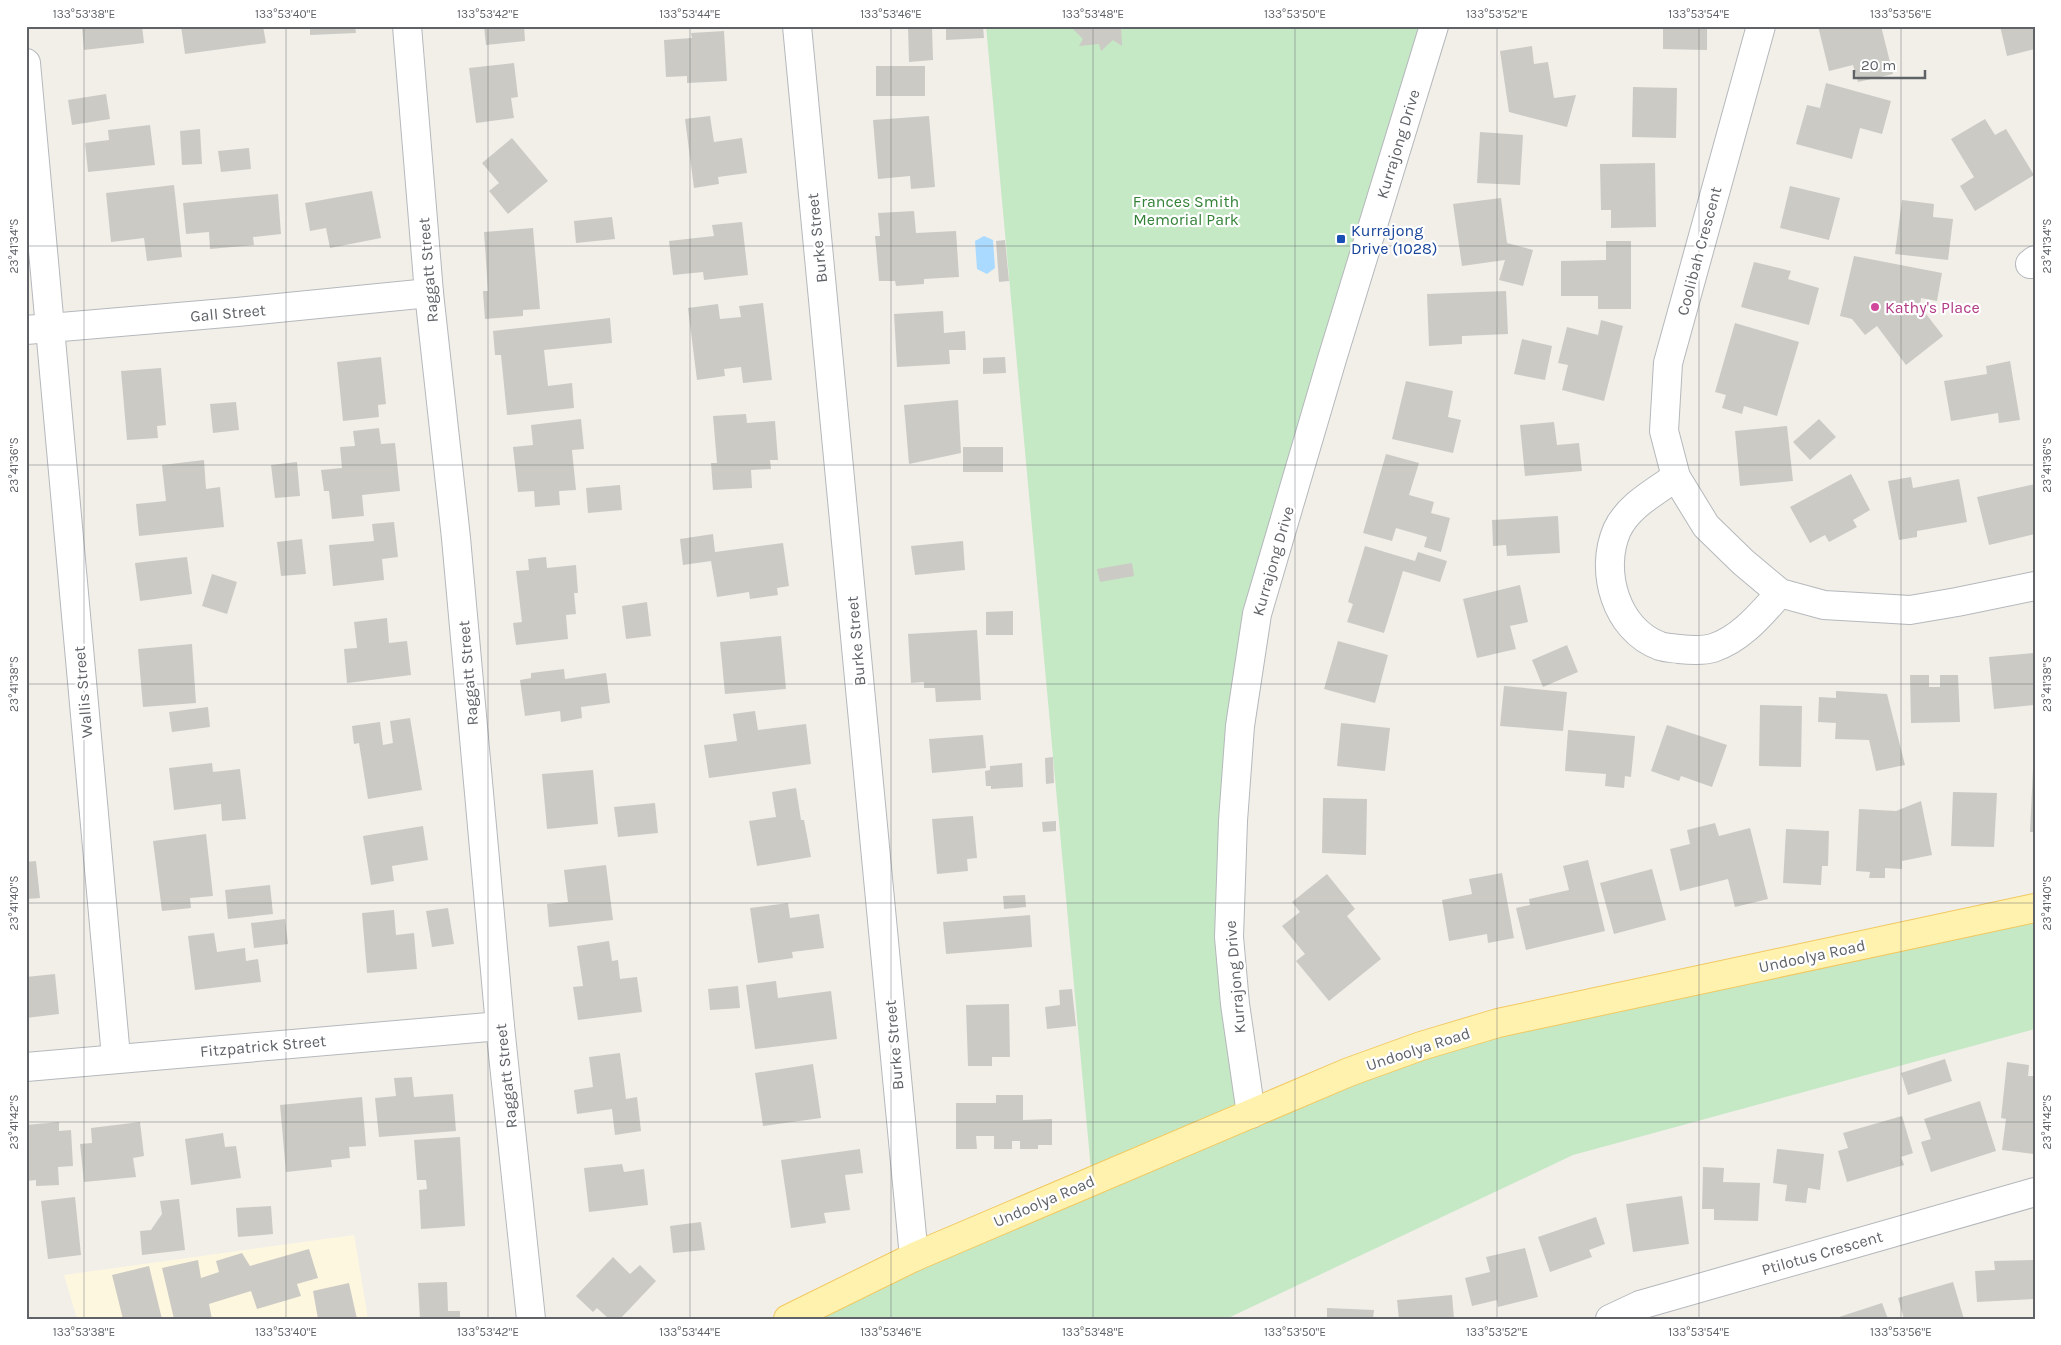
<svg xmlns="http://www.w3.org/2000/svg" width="2061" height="1345" font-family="Karla,sans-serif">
<rect width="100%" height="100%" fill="#f1efe8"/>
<path fill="#fef7e0" d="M354,1235l14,84h-291l-13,-44z"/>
<path fill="#c5e8c5" d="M986,26h448l-177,588 -24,207 18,293 98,-42 686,-164v121l-462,126 -347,164h-422l288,-138z"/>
<path fill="#aadaff" d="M984,236l9,4 2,28 -8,6 -10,-5 -2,-28z"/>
<g fill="#cccac5">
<path d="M82,26h60l2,17 -60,7z"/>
<path d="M181,26h82l3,17 -81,11z"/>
<path d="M310,26h45l1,7 -46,2z"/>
<path d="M484,26h40l1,15 -39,4z"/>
<path d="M908,26h24l1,34 -24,2z"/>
<path d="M946,26h37l1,12 -38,2z"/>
<path d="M1070,26h51l1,20 -9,-6 -12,11 -2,-7 -20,2 4,-7z"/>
<path d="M1663,26h44v24l-44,-1z"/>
<path d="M1818,26h63l12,48 -35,8 -5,-17 -24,6z"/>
<path d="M2000,26h35v23l-28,7z"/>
<path d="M724,31l3,50 -40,2v-7l-21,1 -2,-37 28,-2 -1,-5z"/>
<path d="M1532,46l2,18 14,-2 6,36 22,-3 -9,32 -58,-15 -9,-61z"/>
<path d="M514,63l4,34 -7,1 3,20 -38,5 -7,-55z"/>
<rect x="876" y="66" width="49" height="30"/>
<path d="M1826,83l65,18 -9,33 -22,-6 -8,31 -56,-15 11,-39 13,3z"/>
<path d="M1633,87l44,1 -1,50 -44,-1z"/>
<path d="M106,94l4,25 -38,6 -4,-25z"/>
<path d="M710,116l4,26 28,-4 5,35 -29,4 1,7 -25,4 -9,-69z"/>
<path d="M929,116l6,71 -24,2 -1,-13 -32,3 -5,-59z"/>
<path d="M1985,119l10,16 11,-6 28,46 -59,36 -15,-25 14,-9 -23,-38z"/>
<path d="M150,125l5,40 -67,7 -3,-29 24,-3 -1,-10z"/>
<path d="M200,129l2,35 -20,1 -2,-34z"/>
<path d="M1480,132l43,3 -3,50 -43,-2z"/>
<path d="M512,138l36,43 -40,33 -19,-23 10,-8 -17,-20z"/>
<path d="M249,148l2,21 -30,3 -3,-21z"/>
<path d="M1655,163l1,64 -45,1v-18h-10l-1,-46z"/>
<path d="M174,185l8,72 -35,4 -3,-23 -33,4 -5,-49z"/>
<path d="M1790,186l50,12 -11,42 -49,-12z"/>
<path d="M372,191l9,47 -51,10 -4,-20 -16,3 -5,-28z"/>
<path d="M278,194l3,40 -28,3 1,8 -44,4 -1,-17 -23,2 -3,-31z"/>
<path d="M1501,198l6,45 26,7 -10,36 -24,-6 6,-20 -43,6 -9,-62z"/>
<path d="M1902,200l32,4 -1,13 20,2 -5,41 -53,-6z"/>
<path d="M914,211l2,22 40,-2 3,46 -35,2v5l-28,2 -1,-5h-16l-4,-45h5l-2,-23z"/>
<path d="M612,217l3,22 -39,4 -2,-22z"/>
<path d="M742,222l6,53 -44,5 -1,-8 -30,3 -4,-34 45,-5 -2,-11z"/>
<path d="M533,228l7,81 -17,1v6l-38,3 -2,-28h5l-4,-59z"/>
<path d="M1005,240l4,41 -10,1 -3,-41z"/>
<path d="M1606,241h25v68h-33v-13h-37v-35l45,-1z"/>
<path d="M1854,256l88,17 -5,28 -16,-3 -1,8 23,30 -37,29 -29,-39 -12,9 -13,-16 -12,-3z"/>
<path d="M1754,262l37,9 -3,8 31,9 -10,37 -68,-18z"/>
<path d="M1506,291l2,43 -46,2v8l-33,2 -2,-52z"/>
<path d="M763,303l9,77 -29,3 -2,-16 -17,2 1,7 -28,4 -9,-72 30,-4 2,15 21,-2 -2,-11z"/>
<path d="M943,311l1,22 21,-2 1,19h-17l1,14 -53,3 -3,-53z"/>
<path d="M610,318l2,25 -68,7 4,36 24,-3 2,25 -67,7 -6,-60h-6l-2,-24z"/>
<path d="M1601,320l22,6 -19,75 -42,-11 6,-25 -10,-2 9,-36 31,8z"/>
<path d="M1735,323l64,19 -22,74 -33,-10 -2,8 -20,-6 4,-13 -11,-3z"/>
<path d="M1522,339l30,7 -7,34 -31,-6z"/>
<path d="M381,357l5,47 -8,1 1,12 -36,4 -6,-59z"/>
<path d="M1005,357l1,16 -23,1v-16z"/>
<path d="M2010,361l10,59 -21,3 -1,-10 -47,8 -7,-40 43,-7 -1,-8z"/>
<path d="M161,368l5,57 -9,1 1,12 -31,2 -6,-69z"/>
<path d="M1406,381l47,10 -5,26 13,3 -8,33 -61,-14z"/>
<path d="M958,400l3,53 -52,11 -5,-59z"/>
<path d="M236,402l3,28 -26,3 -3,-29z"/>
<path d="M746,414l1,9 28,-2 3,39h-8l1,9 -20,1 1,18 -39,2 -2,-27h6l-4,-47z"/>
<path d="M581,419l3,30 -12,1 4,40 -17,1 1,14 -25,2 -1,-16 -16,1 -5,-45 20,-2 -2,-20z"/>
<path d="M1819,419l17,18 -26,23 -17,-18z"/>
<path d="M1554,422l3,23 22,-2 3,28 -57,5 -5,-51z"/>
<path d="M1787,426l6,55 -53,5 -5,-55z"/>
<path d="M379,428l2,16 14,-1 5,48 -38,4 2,21 -32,3 -3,-28h-5l-3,-21 21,-2 -2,-21 15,-1 -2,-15z"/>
<rect x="963" y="447" width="40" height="25"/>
<path d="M1386,454l33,9 -10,32 25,7 -3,11 19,5 -9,34 -17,-5 3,-10 -31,-9 -4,13 -29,-8z"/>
<path d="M204,460l2,29 14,-2 4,40 -85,9 -3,-32 30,-3 -4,-36z"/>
<path d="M297,462l3,34 -25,2 -4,-33z"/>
<path d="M1851,474l19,36 -17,10 4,7 -28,15 -4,-7 -15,8 -20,-36z"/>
<path d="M1911,477l2,11 46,-9 8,43 -50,9v6l-18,3 -11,-59z"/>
<path d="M2035,484v50l-46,11 -12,-48z"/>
<path d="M620,485l2,25 -34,3 -2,-25z"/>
<path d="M1558,516l2,37 -53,3 -1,-11 -13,1 -1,-26z"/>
<path d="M394,522l4,35 -16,2 2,21 -51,6 -4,-41 45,-4 -2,-17z"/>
<path d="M713,534l2,18 68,-9 6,43 -12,2 1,7 -28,4 -1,-7 -32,5 -6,-36 -28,4 -3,-26z"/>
<path d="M302,539l4,35 -25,2 -4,-34z"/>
<path d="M963,541l2,29 -50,5 -4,-29z"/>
<path d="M1365,546l50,15 3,-9 29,9 -7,21 -37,-11 -19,62 -37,-11 6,-18 -5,-2z"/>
<path d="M187,557l5,37 -52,7 -5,-38z"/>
<path d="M546,557l1,11 29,-3 2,28h-4l2,21 -10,1 2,24 -52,6 -3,-22 9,-1 -6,-51 13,-1 -1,-11z"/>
<path d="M1132,563l2,13 -34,6 -3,-13z"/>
<path d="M212,574l25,8 -10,32 -25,-8z"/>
<path d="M1520,585l8,37 -18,4 6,23 -39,9 -14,-59z"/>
<path d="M647,602l4,34 -25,3 -4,-33z"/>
<path d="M1013,611v24h-27v-23z"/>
<path d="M387,618l2,25 18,-2 4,34 -64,8 -3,-34 13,-1 -3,-26z"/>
<path d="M977,630l4,70 -45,2 -1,-14h-11v-6l-13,1 -3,-49z"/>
<path d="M781,636l5,53 -61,5 -5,-52z"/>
<path d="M1338,641l50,14 -13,48 -51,-14z"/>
<path d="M192,644l4,59 -53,4 -5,-58z"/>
<path d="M1567,645l11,27 -35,15 -11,-27z"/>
<path d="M2035,653v52l-41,4 -5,-52z"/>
<path d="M564,669l1,10 41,-6 4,30 -29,4 1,11 -21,4 -1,-11 -35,5 -5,-36 11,-2v-5z"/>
<path d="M1910,675h19v12h11v-12h18l2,47 -49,1z"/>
<path d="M1504,686l63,6 -4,39 -63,-5z"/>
<path d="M1836,691l51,3 18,71 -29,6 -7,-31 -34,-1 1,-16 -18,-1 1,-25 17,1z"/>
<path d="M1760,705l42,1 -1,61 -42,-1z"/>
<path d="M208,707l2,20 -38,5 -3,-20z"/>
<path d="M755,711l3,19 48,-6 5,40 -102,14 -5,-33 33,-4 -4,-27z"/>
<path d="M410,718l12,72 -54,9 -9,-56 -5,1 -2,-18 28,-4 3,23 10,-2 -3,-22z"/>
<path d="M1341,723l49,5 -5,43 -48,-5z"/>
<path d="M1667,725l60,20 -15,42 -31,-11 -2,5 -28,-10z"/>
<path d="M1568,730l67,6 -4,41 -6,-1 -1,12 -19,-2 1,-12 -41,-3z"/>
<path d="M983,735l3,33 -54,5 -3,-34z"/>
<path d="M1053,757l1,26 -8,1 -1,-26z"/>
<path d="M212,763l1,9 27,-3 6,50 -24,2 -1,-17 -47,6 -5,-42z"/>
<path d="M1022,763l1,24 -32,2v-3h-5l-1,-15 5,-1v-4z"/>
<path d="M2033,769h2v63h-5z"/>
<path d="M593,770l5,54 -51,5 -5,-55z"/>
<path d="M796,788l5,32h3l7,37 -54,9 -8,-45 27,-4 -4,-25z"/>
<path d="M1953,792l44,1 -3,54 -43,-1z"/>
<path d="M1323,798l44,1 -1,56 -44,-2z"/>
<path d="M1921,801l11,54 -30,6v8l-17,-1v10h-16l1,-6 -14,-1 3,-62 37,2z"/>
<path d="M655,803l3,30 -40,4 -4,-30z"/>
<path d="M973,816l4,42 -10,1 1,12 -31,3 -5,-55z"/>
<path d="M1056,821v10l-13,1 -1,-10z"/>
<path d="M1715,823l4,13 31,-8 18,71 -33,8 -7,-28 -48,12 -10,-42 20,-5 -3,-14z"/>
<path d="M423,826l5,34 -36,6 2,15 -23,4 -8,-49z"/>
<path d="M1786,829l43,2 -1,35h-6l-1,19 -38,-2z"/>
<path d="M206,834l7,62 -23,2 1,10 -29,3 -9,-70z"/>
<path d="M1588,860l17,71 -79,19 -10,-42 14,-3 -1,-6 40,-9 -6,-24z"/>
<path d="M36,861l4,37 -14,1v-37z"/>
<path d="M606,865l7,55 -64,7 -2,-23 21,-2 -4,-32z"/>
<path d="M1652,869l14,51 -52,14 -14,-51z"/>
<path d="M1502,873l12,65 -26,5 -1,-9 -38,7 -7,-41 30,-6 -3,-15z"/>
<path d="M1327,874l28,35 -8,7 34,43 -52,42 -33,-40 9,-7 -23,-28 18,-14 -8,-10z"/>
<path d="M270,885l3,29 -45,5 -3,-29z"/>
<path d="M1025,895l1,12 -22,2 -1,-13z"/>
<path d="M788,903l2,15 29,-4 5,34 -32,4 1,6 -35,5 -8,-55z"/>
<path d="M448,908l6,36 -22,3 -6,-36z"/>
<path d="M394,910l2,25 18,-2 3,36 -50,4 -5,-60z"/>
<path d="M1030,915l2,32 -86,7 -3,-32z"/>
<path d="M285,919l3,25 -34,4 -3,-25z"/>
<path d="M214,933l3,19 28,-4 1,13 12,-2 3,23 -66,8 -7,-54z"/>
<path d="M609,941l3,20 6,-1 2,19 17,-2 5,35 -64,8 -5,-33 10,-1 -6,-40z"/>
<path d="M55,974l4,40 -33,4v-41z"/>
<path d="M776,981l2,17 53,-7 6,48 -82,10 -9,-64z"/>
<path d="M738,986l2,22 -30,2 -2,-21z"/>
<path d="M1072,989l4,37 -29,3 -2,-22 15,-2 -1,-15z"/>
<path d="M1009,1004l1,53h-18v9h-24l-2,-61z"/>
<path d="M620,1053l6,46 11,-2 4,34 -26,4 -3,-26 -35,5 -3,-24 19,-3 -4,-30z"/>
<path d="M1945,1059l7,22 -44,14 -7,-22z"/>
<path d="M2007,1062l22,3 -1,11h7v78l-33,-4 4,-31 -5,-1z"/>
<path d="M813,1064l8,54 -58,8 -8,-53z"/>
<path d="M412,1077l2,20 39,-3 3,37 -77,6 -4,-39 21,-2 -2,-18z"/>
<path d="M996,1095h27v25l29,-1v26h-14v4h-18v-8h-8v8h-18v-13h-18l1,13h-21v-46h40z"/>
<path d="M362,1097l4,49 -17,1 1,11 -19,2 1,7 -46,5 -6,-67z"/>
<path d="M1980,1101l16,50 -65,21 -10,-30 10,-3 -7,-20z"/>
<path d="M1902,1116l11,37 -12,4 3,8 -57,17 -9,-31 10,-3 -5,-15z"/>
<path d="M59,1122v9l12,-1 2,36 -15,1 1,18 -23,1v-6l-10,1v-56z"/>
<path d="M140,1122l4,34 -11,2 3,19 -52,5 -4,-38 12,-1 -1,-15z"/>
<path d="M223,1133l2,14 11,-1 5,32 -50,7 -6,-46z"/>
<path d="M460,1137l5,89 -44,3 -2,-39 8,-1 -1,-9h-9l-3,-40z"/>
<path d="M860,1149l3,24 -18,2 5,35 -26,3 2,10 -35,5 -10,-68z"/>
<path d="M1777,1149l47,5 -4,36 -12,-2 -2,15 -21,-2 2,-16 -14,-2z"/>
<path d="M622,1164l2,8 20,-3 4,36 -59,7 -5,-44z"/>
<path d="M1703,1167l21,1 -1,14 37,1 -2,38 -44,-1v-11h-12z"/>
<path d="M1682,1196l7,48 -56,8 -7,-48z"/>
<path d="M75,1197l6,58 -33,4 -7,-58z"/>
<path d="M179,1199l6,51 -43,5 -2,-24 11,-1 11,-16 -2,-13z"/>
<path d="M271,1206l2,28 -35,3 -2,-29z"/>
<path d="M1596,1217l9,27 -16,6 3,7 -42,15 -12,-35z"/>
<path d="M701,1222l4,28 -32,3 -3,-27z"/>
<path d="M1525,1248l13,49 -40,10 -1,-7 -25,6 -7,-28 25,-6 -4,-15z"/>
<path d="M309,1249l9,29 -21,6 4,12 -44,13 -6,-18 -42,13 3,15h-38l-12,-51 36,-8 3,18 18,-6 -3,-11 26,-8 8,13z"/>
<path d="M613,1257l17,17 10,-9 16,16 -36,38h-11l-12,-11 -4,4 -17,-16z"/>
<path d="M2035,1260v39l-58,3 -2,-31 20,-1 -1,-9z"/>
<path d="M149,1266l13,53h-39l-11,-44z"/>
<path d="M447,1282l1,29h12v8h-40l-2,-36z"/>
<path d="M1953,1282l11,37h-60l-6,-21z"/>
<path d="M349,1283l8,36h-39l-5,-28z"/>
<path d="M1452,1295l2,24h-55l-2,-19z"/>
<path d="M1882,1303l6,16h-51l-1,-1z"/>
<path d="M1327,1308l47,2 -1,9h-46z"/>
</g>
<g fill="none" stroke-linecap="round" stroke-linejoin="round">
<defs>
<g id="minor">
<path d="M407,26l22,267 27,245 44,488 31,293"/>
<path d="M797,26l117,1231"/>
<path d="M1761,26l-93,337 -4,68 12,46 30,49 37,36 37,31 44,12 86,5 47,-8 78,-16"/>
<path d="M26,63l90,994"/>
<path d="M2030,264l5,-4"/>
<path d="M26,330l211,-18 192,-19"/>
<path d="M1676,477c-21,15 -48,29 -59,53 -18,41 -1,100 43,116 6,2 13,2 19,3 10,1 24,2 34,-1 28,-9 48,-34 67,-55"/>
<path d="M26,1067l474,-41"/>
<path d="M1251,1114l-16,-110 -6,-67 4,-116 7,-95 17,-112 75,-255 102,-333"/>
<path d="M1610,1319l30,-14 395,-113"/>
</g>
<path id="major" d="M788,1319l126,-62 435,-185 72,-26 77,-23 537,-115"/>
</defs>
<use href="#minor" stroke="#b5b8bc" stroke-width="30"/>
<use href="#major" stroke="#f2c960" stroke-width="30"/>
<use href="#minor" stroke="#fff" stroke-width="28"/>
<use href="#major" stroke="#fff2af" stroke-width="28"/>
</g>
<path fill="none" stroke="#5f6368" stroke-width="1" stroke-opacity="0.45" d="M84,26v1293M286,26v1293M488,26v1293M690,26v1293M891,26v1293M1093,26v1293M1295,26v1293M1497,26v1293M1699,26v1293M1901,26v1293M26,27h2009M26,246h2009M26,465h2009M26,684h2009M26,903h2009M26,1122h2009"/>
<rect fill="#1a4fb4" stroke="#fff" stroke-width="2" x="1336" y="234" width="10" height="10" rx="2.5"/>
<circle fill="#d1479c" stroke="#fff" stroke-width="2" cx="1875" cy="307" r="5"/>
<g text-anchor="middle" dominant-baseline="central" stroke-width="4.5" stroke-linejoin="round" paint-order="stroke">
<g font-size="16" fill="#5f6368" stroke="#fff">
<text transform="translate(1398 144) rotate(-73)">Kurrajong Drive</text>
<text transform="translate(817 238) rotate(-96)">Burke Street</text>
<text transform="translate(1699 251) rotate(-75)">Coolibah Crescent</text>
<text transform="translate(428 270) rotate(-95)">Raggatt Street</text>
<text transform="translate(228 313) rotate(-5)">Gall Street</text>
<text transform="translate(1273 561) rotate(-74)">Kurrajong Drive</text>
<text transform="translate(856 641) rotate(-95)">Burke Street</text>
<text transform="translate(468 673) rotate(-95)">Raggatt Street</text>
<text transform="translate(83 692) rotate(-95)">Wallis Street</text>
<text transform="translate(1812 956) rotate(-12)">Undoolya Road</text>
<text transform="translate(1235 977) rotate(-95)">Kurrajong Drive</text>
<text transform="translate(894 1045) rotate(-95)">Burke Street</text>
<text transform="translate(263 1046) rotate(-5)">Fitzpatrick Street</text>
<text transform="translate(1418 1049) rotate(-18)">Undoolya Road</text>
<text transform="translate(506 1076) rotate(-96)">Raggatt Street</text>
<text transform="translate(1044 1201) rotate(-23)">Undoolya Road</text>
<text transform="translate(1822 1253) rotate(-16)">Ptilotus Crescent</text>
</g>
<g font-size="16" fill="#348238" stroke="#fff">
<text x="1186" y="201">Frances Smith<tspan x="1186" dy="18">Memorial Park</tspan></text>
</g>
<g font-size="16" fill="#164399" stroke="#fff" text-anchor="start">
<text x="1351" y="230">Kurrajong<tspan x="1351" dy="18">Drive (1028)</tspan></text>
</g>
<g font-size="16" fill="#b23c85" stroke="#fff" text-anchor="start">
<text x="1885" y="307">Kathy's Place</text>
</g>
</g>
<rect width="2061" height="1345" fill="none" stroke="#ffffff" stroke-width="55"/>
<path d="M1854 70v8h71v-8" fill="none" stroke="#5f6368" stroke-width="2.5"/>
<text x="1861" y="70" font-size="15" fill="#5f6368" stroke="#ffffff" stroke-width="4" paint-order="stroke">20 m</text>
<rect x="28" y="28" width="2006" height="1290" fill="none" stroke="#5f6368" stroke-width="2"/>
<g font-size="12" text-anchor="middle" fill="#5f6368">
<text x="84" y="18">133°53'38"E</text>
<text x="286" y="18">133°53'40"E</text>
<text x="488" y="18">133°53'42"E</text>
<text x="690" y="18">133°53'44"E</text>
<text x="891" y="18">133°53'46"E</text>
<text x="1093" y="18">133°53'48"E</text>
<text x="1295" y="18">133°53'50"E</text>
<text x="1497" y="18">133°53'52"E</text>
<text x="1699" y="18">133°53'54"E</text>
<text x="1901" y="18">133°53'56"E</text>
<text transform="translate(14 246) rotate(-90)" y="4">23°41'34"S</text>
<text transform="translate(2047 246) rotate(-90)" y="4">23°41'34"S</text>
<text transform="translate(14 465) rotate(-90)" y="4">23°41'36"S</text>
<text transform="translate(2047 465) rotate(-90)" y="4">23°41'36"S</text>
<text transform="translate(14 684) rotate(-90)" y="4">23°41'38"S</text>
<text transform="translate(2047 684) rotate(-90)" y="4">23°41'38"S</text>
<text transform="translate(14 903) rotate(-90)" y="4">23°41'40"S</text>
<text transform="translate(2047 903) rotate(-90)" y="4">23°41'40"S</text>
<text transform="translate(14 1122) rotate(-90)" y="4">23°41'42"S</text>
<text transform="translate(2047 1122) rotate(-90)" y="4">23°41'42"S</text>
<text x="84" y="1336">133°53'38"E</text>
<text x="286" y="1336">133°53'40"E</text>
<text x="488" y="1336">133°53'42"E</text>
<text x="690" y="1336">133°53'44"E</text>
<text x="891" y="1336">133°53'46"E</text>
<text x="1093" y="1336">133°53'48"E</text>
<text x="1295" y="1336">133°53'50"E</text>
<text x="1497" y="1336">133°53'52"E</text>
<text x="1699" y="1336">133°53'54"E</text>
<text x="1901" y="1336">133°53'56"E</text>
</g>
</svg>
